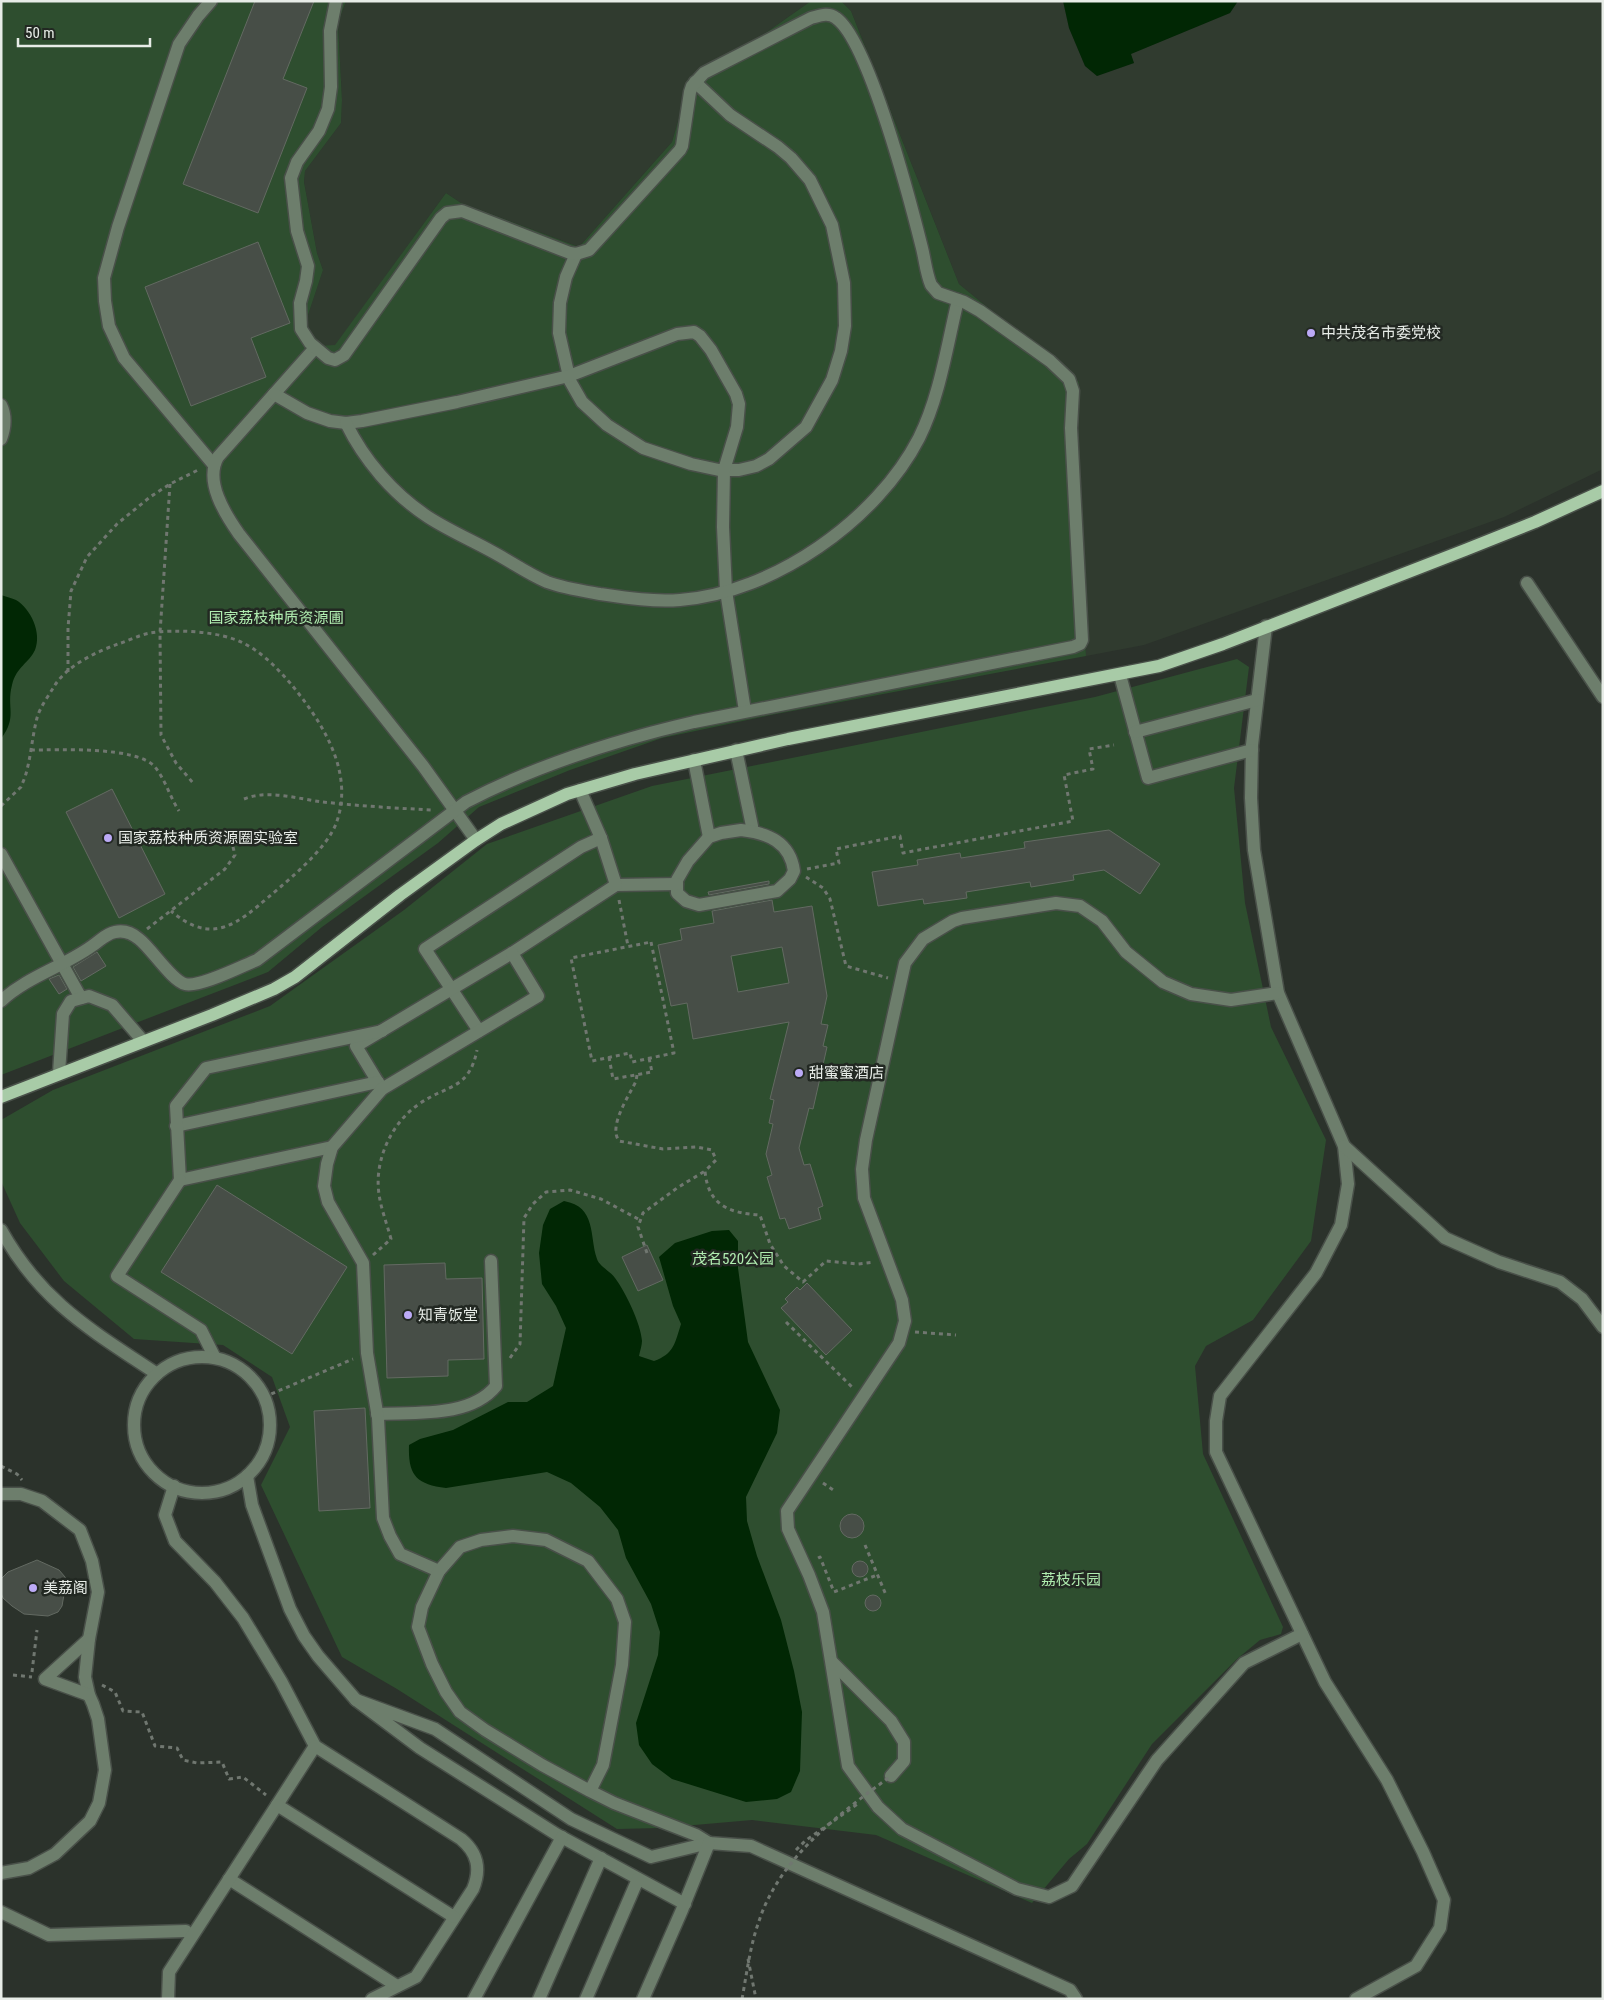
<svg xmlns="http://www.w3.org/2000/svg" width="1604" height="2000" font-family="'Roboto Condensed','Noto Sans SC',sans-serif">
<rect width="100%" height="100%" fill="#2b322b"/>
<g fill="#303b2f">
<path d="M346,1h465l-54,38 -66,37 -19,66 -93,105 -118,-44 -15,-10 -111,153h-17l-13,-22 18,-54 -6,-17 -13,-71 1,-11 36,-48 1,-23 -4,-77z"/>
<path d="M841,1h222l6,27 16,38 12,10 37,-13 -4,-9 100,-41 8,-12h365v468l-99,48 -360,128 -58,11 -11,-237 4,-37 -120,-98 -108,-273z"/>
</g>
<g fill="#2e4e2f">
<path d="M1,1h345l-8,22 4,77 -1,23 -36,48 -1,11 13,71 6,17 -18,54 13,22 17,-1 111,-152 15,10 118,44 93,-105 19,-66 66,-37 54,-38h30l10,10 108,273 120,98 -4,37 11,237 -315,59 -109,23 -92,32 -91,37 -41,36 -116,84 -54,45 -267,103z"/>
<path d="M1237,659l12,8 -15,121 11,115 26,124 55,113 -15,101 -58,79 -47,26 -11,20 8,88 80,173 -2,7 -21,6 -23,19 -85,85 -65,100 -18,15 -37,44 -156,-68 -124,-15 -92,8 -43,1 -220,-140 -55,-32 -81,-172 29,-58 -18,-50 -49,-32 -89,-6 -70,-58 -44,-58 -19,-42v-61l52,-30 217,-84 134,-96 83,-66 165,-58 443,-89z"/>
</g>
<g fill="#012704">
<path d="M1063,1h175l-8,12 -99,41 3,9 -37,13 -12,-10 -16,-38z"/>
<path d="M1,595c5,2 11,3 15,5 15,9 26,33 19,50 -6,13 -19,17 -23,35 -6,23 6,31 -11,54z"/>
<path d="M564,1201c33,6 25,35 33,58 2,7 13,12 18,19 10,13 26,46 27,63 0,4 -2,10 -3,15l15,5c20,-7 21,-18 27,-37l-8,-18 -14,-49 16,-14 37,-12 17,-1 9,11v27l10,74 32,68 -3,23 -31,64 1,24 10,35 24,64 13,51 8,41 -2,59 -9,21 -14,7 -31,3 -74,-23 -20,-15 -13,-19 -3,-22 22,-68 2,-23 -9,-28 -25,-46 -8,-28 -18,-23 -29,-24 -24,-11 -101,16c-30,-4 -38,-13 -37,-43l11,-6 33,-9 55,-28h19l26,-16 13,-58 -10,-22 -14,-22 -3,-31 4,-28 7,-16z"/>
</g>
<g fill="#474e47" stroke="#636a62" fill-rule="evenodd">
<path d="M255,1h59l-31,78 24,9 -49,125 -75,-29z"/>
<path d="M258,242l32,81 -39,15 15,39 -75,29 -46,-119z"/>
<path d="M112,789l53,105 -46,24 -53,-106z"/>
<path d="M1109,830l51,34 -20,30 -36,-24 -31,5 1,5 -43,7 -1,-5 -64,10 1,6 -43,6 -1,-5 -45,7 -6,-34 46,-7 -1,-5 43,-7 1,5 64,-10 -1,-6z"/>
<path d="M769,881v3l-60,11 -1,-3z"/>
<path d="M772,900l2,12 38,-6 15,90 -6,28 7,1 -5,21 4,1 -14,62 -4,-1 -10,40 5,17 6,-1 13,42 -5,2 3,11 -32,10 -4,-11 -5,1 -13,-42 5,-2 -6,-21 7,-30 -4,-1 5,-23 -4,-1 19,-77 -96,17 -6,-36 -16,3 -13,-61 24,-5 -2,-11 34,-6 -2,-12zM782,947l7,36 -51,9 -7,-36z"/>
<path d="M97,952l9,14 -25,15 -8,-14z"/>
<path d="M59,975l8,14 -8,5 -10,-15z"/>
<path d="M217,1185l130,82 -55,87 -131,-82z"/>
<path d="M647,1245l16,35 -25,11 -16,-34z"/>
<path d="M445,1263l1,16 36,-1 2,81 -36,1v16l-61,2 -3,-113z"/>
<path d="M807,1283l45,47 -26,25 -45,-47 7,-6 -3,-3 12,-12 3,3z"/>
<path d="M365,1408l5,100 -51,3 -5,-100z"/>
<circle cx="852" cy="1526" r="12"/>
<path d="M37,1560l22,10 6,7 1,6 -4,23 -4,6 -10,4 -24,-2 -12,-8 -9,-8 -2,-5v-14l7,-7z"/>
<circle cx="860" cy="1569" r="8"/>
<circle cx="873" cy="1603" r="8"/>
</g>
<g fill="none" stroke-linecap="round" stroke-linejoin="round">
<defs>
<g id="minor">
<path d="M211,1l-13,15 -19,28 -61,183 -14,51 1,23 4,25 15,32 89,106"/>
<path d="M576,254l-10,23 -6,26 -1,30 11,48 12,21 25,23 36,23 48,16 28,6h20l17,-4 13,-7 37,-32 26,-47 9,-29 4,-25 -1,-43 -12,-58 -22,-45 -19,-22 -13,-11 -48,-32 -35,-33"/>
<path d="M315,348l-97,109c-14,24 7,57 21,77l184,232 53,74"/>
<path d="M274,394l33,19 23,8 16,2 16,-2 95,-19 112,-26 108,-42 17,-2 6,4 11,14 25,44 3,10 -2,23 -13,43 -1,57 3,64 19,120"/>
<path d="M1,405c6,12 4,23 0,34"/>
<path d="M346,423c18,37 47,71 82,94 20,13 43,23 63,34 19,10 37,23 56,31 16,6 36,9 53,12 27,4 53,8 80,6 93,-7 197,-80 239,-162 21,-42 28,-93 39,-138"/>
<path d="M1527,583l76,114"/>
<path d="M1266,626l-14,119 -1,53 3,52 24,143 66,153 4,38 -7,41 -25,48 -96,123 -4,25v31l109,230 62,98 36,72 21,48 -4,28 -24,38 -60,33"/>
<path d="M1120,675l28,103 104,-28"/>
<path d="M1135,732l122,-32"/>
<path d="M736,750l16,76"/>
<path d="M694,760l15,77"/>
<path d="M741,830c27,3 49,12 53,41l-4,8 -13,12 -78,14 -13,-4 -9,-8v-13l11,-19 21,-24 12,-4z"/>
<path d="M1,854l80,144"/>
<path d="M616,885l61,-1"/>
<path d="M1278,993l-47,7 -40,-6 -28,-12 -37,-30 -24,-31 -22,-15 -24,-3 -94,15 -9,3 -30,18 -18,24 -39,177 -4,29 2,29 38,102 3,21 -6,22 -112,168 1,18 21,46 14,37 25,154 30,41 24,22 115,60 32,8 23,-11 85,-126 87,-97 58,-29"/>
<path d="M1,1001c27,-25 62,-34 91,-55 8,-5 13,-12 23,-14 9,-2 17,1 24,7 12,9 33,42 46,45 14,4 57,-18 72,-24l209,-158c71,-37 150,-62 228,-80l379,-75 7,-3 2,-4 -11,-212 2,-37 -4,-12 -19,-18 -70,-50 -16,-9 -26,-9 -7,-8c-5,-12 -6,-25 -9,-37 -11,-44 -53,-207 -86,-230 -8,-6 -17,-2 -25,0l-107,55 -12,13 -2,6 -8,54 -2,4 -91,100 -13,4 -6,-1 -108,-42 -15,2 -6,5 -97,137 -9,5 -7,-2 -18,-15 -9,-14 -1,-26 6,-22 2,-15 -11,-35 -6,-53 6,-16 22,-31 9,-22 3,-22 -1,-56 6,-30"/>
<path d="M479,1031l-54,-82 156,-102 20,-9"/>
<path d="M59,1073l4,-59 8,-13 18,-5 23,9 31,36"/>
<path d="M382,1089l-26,-43 156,-93 104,-68 -15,-47 -21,-48"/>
<path d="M176,1126l202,-44"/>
<path d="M1344,1146l101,92 54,24 61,20 22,17 21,28"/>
<path d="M332,1147l-152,33 -4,-74 30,-38 176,-37"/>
<path d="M180,1180l-63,96 84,54 14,28"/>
<path d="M1,1230c40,72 90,100 156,144"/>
<circle cx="202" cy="1425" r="68"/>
<path d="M377,1414c38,-2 93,4 119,-28l-5,-125"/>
<path d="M247,1476l5,29 38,104 14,27 14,20 38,44"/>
<path d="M174,1486l-9,29 10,26 40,41 28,36 38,63 34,65 146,93c17,14 20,30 12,50l-57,88 -44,22"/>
<path d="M1,1494h20l21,7 38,29 12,31 6,31 -9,47 -4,38 4,18 4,9 5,15 7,51 -6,33 -9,18 -35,33 -26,14 -28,5"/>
<path d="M439,1571l-39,-17 -10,-18 -7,-18 -5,-100 -11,-65 -4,-90 -35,-61 -4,-16 3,-22 5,-17 50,-58 156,-93 -26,-43"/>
<path d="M89,1639l-44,40 44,16"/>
<path d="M832,1662l59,59 13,21v19l-13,15"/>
<path d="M590,1791l13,-26 19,-100 3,-43 -8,-23 -29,-38 -42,-21 -33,-4 -32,4 -21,7 -21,24 -17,36 -4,20 14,37 14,28 14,20 25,18 57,35 48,26 24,12 82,32 13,8"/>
<path d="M277,1805l38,-59"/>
<path d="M229,1879l168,107"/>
<path d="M685,1904l-129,-70 -136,-86 -64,-48 79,29 136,90 80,38 58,-14 42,3 319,144 6,9"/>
<path d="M1,1912l48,23 137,-4"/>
<path d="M168,1999l1,-27 108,-167 177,112"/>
<path d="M474,1999l88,-162"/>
<path d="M539,1999l62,-141"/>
<path d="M586,1999l52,-120"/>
<path d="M643,1999l39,-89 27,-67"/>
</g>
<path id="major" d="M1,1097l211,-82 62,-26 21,-12 105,-82 76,-55 25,-16 66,-30 68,-20 153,-35 371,-73 64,-22 242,-94 70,-28 68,-31"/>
</defs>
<use href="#minor" stroke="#495049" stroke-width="15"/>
<use href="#major" stroke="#495049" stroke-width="15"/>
<g stroke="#707770" stroke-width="3" stroke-dasharray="4 4" stroke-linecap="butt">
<path d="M170,484l-10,149 1,102 15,28 18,21"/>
<path d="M68,672v-44l3,-37 16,-34 30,-33 33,-27 20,-13 30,-15"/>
<path d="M31,750c28,0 106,-4 124,17 10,12 15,30 24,44"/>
<path d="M244,799c24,-10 54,0 79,3 36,4 72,6 108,8"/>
<path d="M1,806l20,-19 4,-10c6,-19 7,-40 12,-59 3,-11 12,-23 18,-33 13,-20 41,-33 63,-41 10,-3 21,-9 32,-11 25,-4 70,-2 93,10 19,9 34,25 48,41 31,38 63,87 46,137 -9,29 -56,65 -79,85 -31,26 -54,33 -87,5"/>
<path d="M807,869l32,-6 -3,-14 64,-13 3,17 170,-32 -9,-46 29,-6 -4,-20 25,-4"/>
<path d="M806,877l17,11 7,11 16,67 42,12"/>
<path d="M619,900l9,46"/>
<path d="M147,929l78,-60 10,-14 -3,-12"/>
<path d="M651,942l23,111 -42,9 -2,-9 -38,8 -21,-103z"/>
<path d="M609,1057l4,22 39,-7 -3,-14"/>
<path d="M637,1075l-1,6c-7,15 -28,45 -17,60l44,8 34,-2 15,3 4,10 -11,11c3,35 25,42 55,44l10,29 14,22 19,16 23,-21 32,3 16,-2"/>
<path d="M647,1253l-9,-26 5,-14 34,-25 28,-17"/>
<path d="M373,1255l18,-16c-4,-15 -10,-30 -12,-45 -5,-33 12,-71 40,-90 29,-20 50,-14 58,-54"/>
<path d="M786,1322l67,66"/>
<path d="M915,1332l41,3"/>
<path d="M510,1358l10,-14 4,-126 9,-14 13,-12 24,-2 31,9 39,21"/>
<path d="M264,1397l89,-38"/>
<path d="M1,1466l16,8 5,6"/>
<path d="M823,1483l13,9"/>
<path d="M865,1545l21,50"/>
<path d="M818,1558l2,-1 14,35 43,-17"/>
<path d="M32,1672l5,-42"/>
<path d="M13,1675l19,2"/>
<path d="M102,1685l13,7 8,19 19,1 13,34 22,2 6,12 14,3 25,-1 7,17 14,-2 23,18"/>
<path d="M796,1850l9,-9 54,-38"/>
<path d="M748,1959l8,40"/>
</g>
<use href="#minor" stroke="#6d7e6c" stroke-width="12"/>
<use href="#major" stroke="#a8cba7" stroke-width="12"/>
<path stroke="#707770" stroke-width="3" stroke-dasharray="4 4" stroke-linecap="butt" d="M742,1999c5,-27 8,-53 17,-78 21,-64 80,-107 132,-145"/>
</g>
<g fill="#bcaaf6" stroke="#222822" stroke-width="2">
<circle cx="1311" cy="333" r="5"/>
<circle cx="108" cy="838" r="5"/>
<circle cx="799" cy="1073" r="5"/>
<circle cx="408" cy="1315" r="5"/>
<circle cx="33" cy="1588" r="5"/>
</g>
<g text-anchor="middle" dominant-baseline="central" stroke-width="5" stroke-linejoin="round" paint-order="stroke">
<g font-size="15" fill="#e7ece7" stroke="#222822" text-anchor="start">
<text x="1321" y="333">中共茂名市委党校</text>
<text x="118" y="838">国家荔枝种质资源圈实验室</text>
<text x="809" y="1073">甜蜜蜜酒店</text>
<text x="418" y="1315">知青饭堂</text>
<text x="43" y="1588">美荔阁</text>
</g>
<g font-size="15" fill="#b0edb0" stroke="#222822">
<text x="276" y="618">国家荔枝种质资源圃</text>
<text x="733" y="1259">茂名520公园</text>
<text x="1071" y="1580">荔枝乐园</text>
</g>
</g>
<rect width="1604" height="2000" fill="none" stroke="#e7ece7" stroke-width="5"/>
<path d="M18 38v8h132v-8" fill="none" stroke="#e7ece7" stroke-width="2.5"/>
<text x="25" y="38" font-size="15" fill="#e7ece7" stroke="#222822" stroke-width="4" paint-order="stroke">50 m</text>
</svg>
